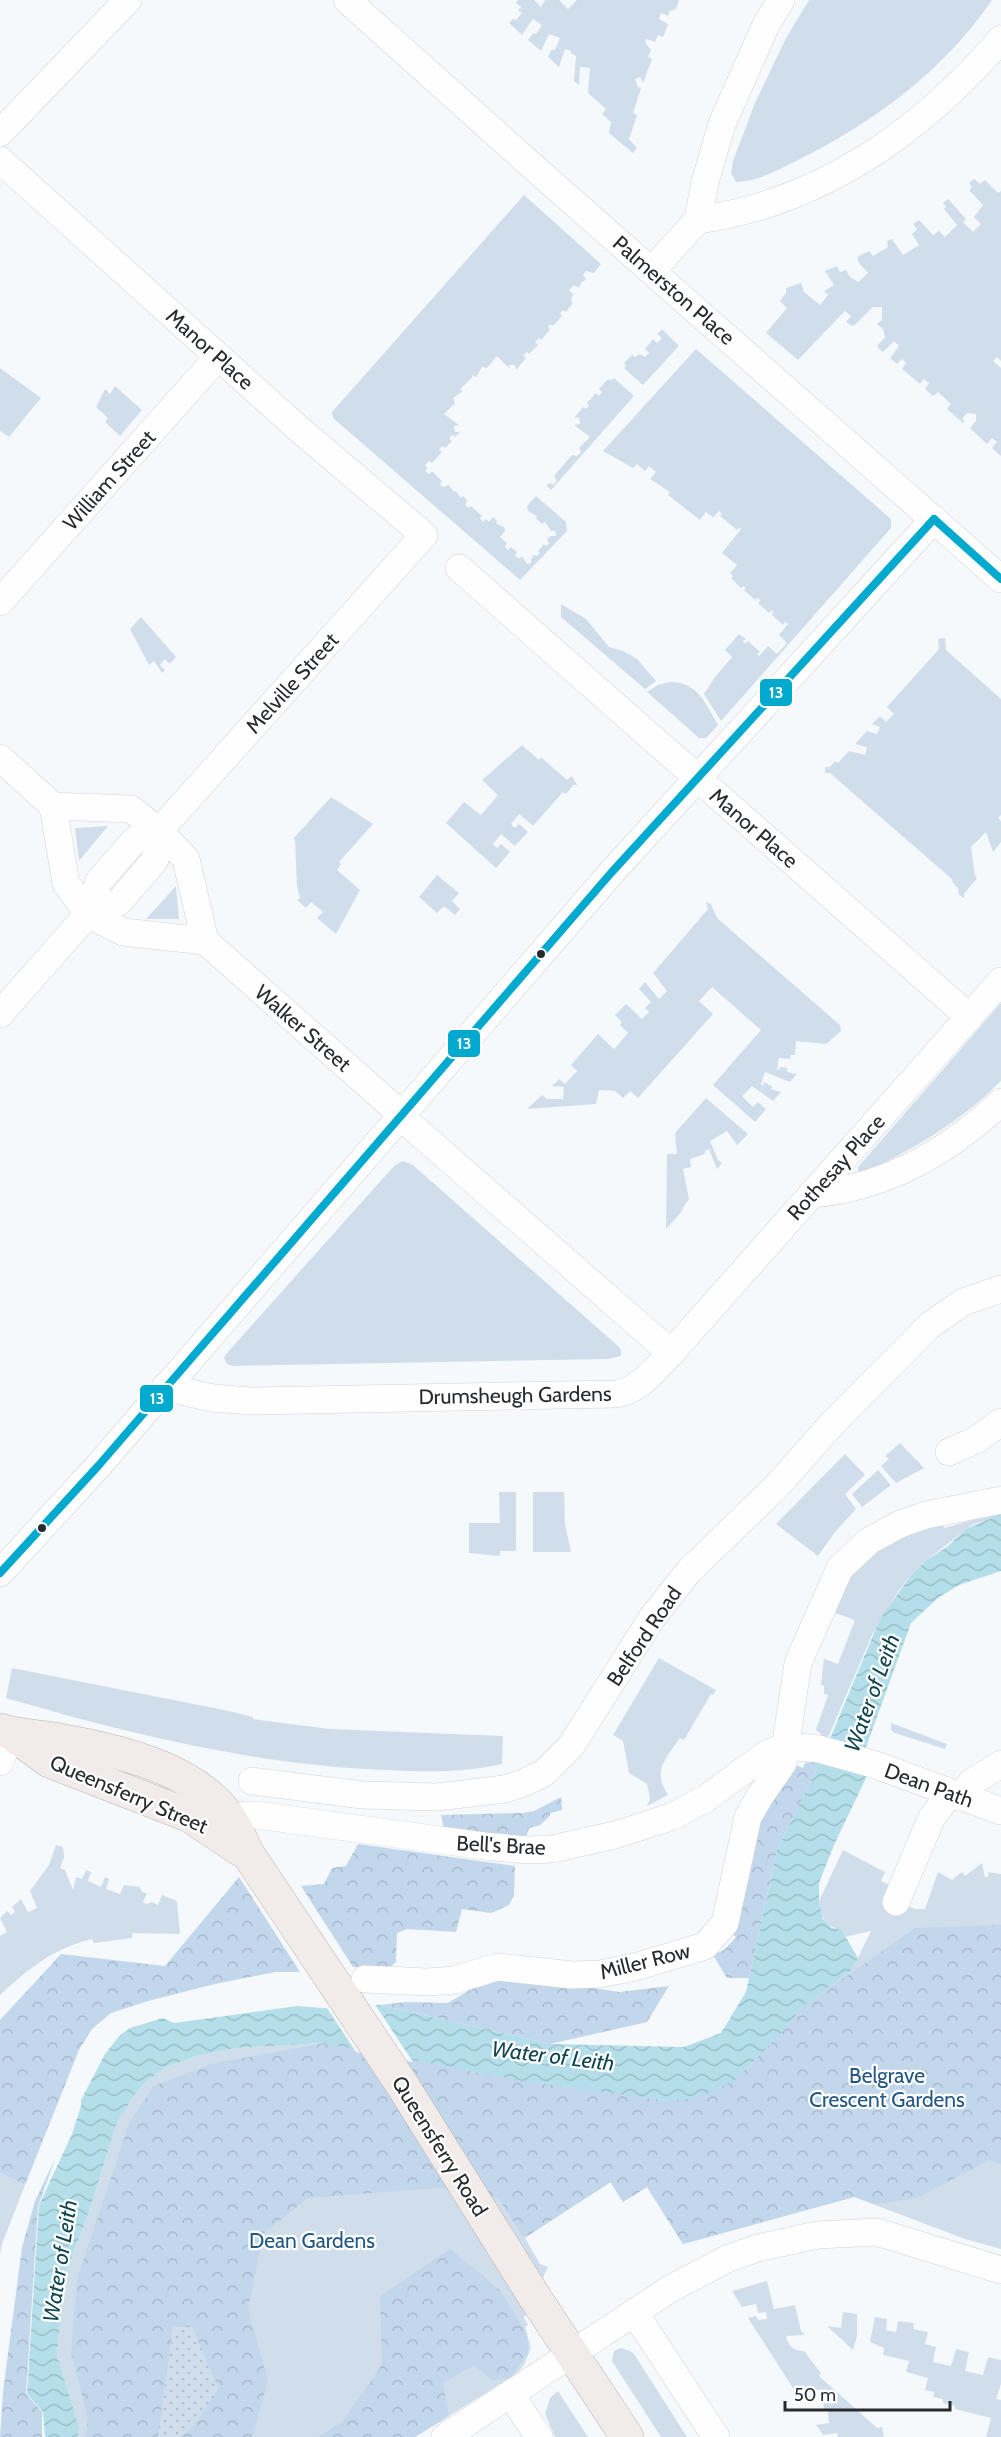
<svg xmlns="http://www.w3.org/2000/svg" width="1001" height="2437" font-family="Cabin,sans-serif">
<defs>
<pattern id="forest-crowns" width="20" height="18" patternUnits="userSpaceOnUse" patternTransform="scale(1.5)"><rect width="20" height="18" fill="#c2d7ec"/><path d="M2 6a3 3 0 1 1 6 0M12 15a3 3 0 1 1 6 0" fill="none" stroke="#a7b9cb"/></pattern>
<pattern id="park-dots" width="8" height="8" patternUnits="userSpaceOnUse" patternTransform="scale(1.5)"><rect width="8" height="8" fill="#d0deec"/><path d="M2 2h.1M6 6h.1" fill="none" stroke="#b3bfcb" stroke-width="1.8" stroke-linecap="round"/></pattern>
<pattern id="water-waves" width="16" height="10" patternUnits="userSpaceOnUse" patternTransform="scale(1.5)"><rect width="16" height="10" fill="#b4dfea"/><path d="M0 5q4-4 8 0t8 0" fill="none" stroke="#9bc0c9"/></pattern>
</defs>
<rect width="100%" height="100%" fill="#f6f9fc"/>
<g fill="#d0deec">
<path d="M518,0h16l7,7 4,-7h14l9,9 9,-9h102l-3,9 -6,2 -2,5 -7,-3 -2,6 9,5 -5,13 -5,-2 -3,7 -8,-3 -2,3 6,8 -3,7 4,2 -9,24 -3,-6 -5,2 3,8 3,1 -8,25 4,2 -8,24 8,9 -4,5 -24,-20 2,-11 -9,-8 4,-5 -18,-16 2,-25 -10,-1 -1,18 -5,-4 2,-25 -5,-3v-2l-6,-2 -6,18 -11,-10 3,-7h4l5,-12 -11,-4 -8,17 -13,-11 5,-7 3,1 6,-9 -9,-6 -11,16 -13,-12 4,-4 3,1 6,-7 -4,-3 3,-3 -5,-4z"/>
<path d="M809,0h183c-49,72 -119,123 -196,161 -18,9 -40,21 -60,21l-5,-9 2,-12 22,-58 31,-65z"/>
<path d="M974,179l6,5 5,-4 13,13 3,-2v170l-4,-4 -4,4 8,7v88l-9,-8 5,-6 -5,-4 -5,6 -17,-16 6,-7v-7l-9,-1 -5,6 3,2 -2,2 -16,-14 4,-5 -13,-12 -5,4 -8,-7 4,-6 -5,-4 -4,5 -18,-15 4,-6 -4,-4 -5,5 -7,-6 9,-12 -5,-5 -11,11 -5,-4v-3l7,-8 -2,-8 -6,-5 5,-4v-13h-9l-17,17 -4,2 -6,-4 5,-6 -6,-5 -47,49 -32,-27 21,-25 -7,-7 6,-8v-5l15,-5 3,9 16,13 8,-10 -4,-4 10,-6 -9,-14 12,-5 3,6 6,-2 4,7 8,5 10,-9 -9,-10 -2,-6 12,-6 4,5 15,-9 -1,-6 5,-2 11,16 16,-10 -7,-11 5,-5 -4,-5 6,-4 14,15 6,-4 6,6 12,-12 -13,-16 2,-2 -3,-4 5,-4 18,20 -3,3 10,10 8,-8 -7,-7 9,-12 -14,-15 3,-3 -3,-4z"/>
<path d="M524,195l77,69 -7,9 -8,-2 -3,4 3,4 -3,3 -1,-1 -3,7 -5,-3 -5,5 4,4 -2,6 2,3 -7,9 -3,-2 -3,3 2,3 -9,10 -3,-2 -2,3 2,3 -9,10 -2,-2 -4,4 3,3 -9,9 -2,-2 -4,3 3,3 -10,12 -1,-5h-6l1,4 -13,-13 -10,12 -5,-1 -6,10 -4,-2v3l-12,11 3,2 -10,7 2,5 -11,11 15,11 -5,1 1,6h5l-5,5 -3,-2 -3,4 3,2 -7,7 -3,-2 -3,4 3,2 -10,11 -3,-2 -4,4 2,3 -2,3 4,3 3,-3 10,10 -2,3 3,3 6,-2 5,7 2,-1 5,7 2,-2 4,4 -2,5 4,3 2,-2 11,10 -2,2 3,4 3,-3 3,3 4,-5 4,4 -1,2 9,5v3l-5,6 7,6 -2,4 3,3 3,-3 6,5 -2,3 4,4 3,-3 5,8 4,-1v-4l3,-4 3,1 3,-3 -2,-2 6,-7 3,2 2,-3 -2,-3 3,-4h6l-1,-5h-4l-6,-9 -3,2 -6,-6 1,-2 -9,-5 -1,-5 9,-10 30,26 1,9 -47,49 -187,-162 -1,-6z"/>
<path d="M662,329l17,17 -36,39 -19,-17 2,-3 -2,-2 8,-8 3,2 5,-3 5,3 4,-4 -4,-4 8,-10 4,4 5,-5 -5,-4z"/>
<path d="M696,349l195,170v9l-170,193 -17,-27 11,-17 17,-20 -7,-7 14,-16 7,5 -3,2 2,3 3,-3 12,11 -3,2 2,2 9,-10 9,8 10,-11 -8,-8 9,-11 -3,-2 -2,3 -11,-10 1,-3 -1,-2 -3,3 -11,-10 2,-2 -2,-3 -3,2 -11,-10 2,-2 -2,-2 -3,2 -10,-10 2,-2 -3,-3 7,-8 -15,-12 19,-24 -2,-1 -2,2 -17,-14 2,-2 -3,-3 -6,6 -7,-5 -6,8 -32,-25 2,-3 -20,-13 6,-7 -7,-6 -4,5 -8,-7 -4,4 -30,-17z"/>
<path d="M0,368l41,30 -32,39 -9,-6z"/>
<path d="M614,378l20,18 -83,94 -5,-5 4,-2 3,2 4,-4 -3,-5 18,-21 5,1 4,-4 -2,-4 11,-11 -16,-12 6,-1 -1,-7 -5,1 9,-11 3,2 3,-3 -2,-3 9,-10 3,3 3,-4 -3,-3 9,-10 3,2z"/>
<path d="M115,386l27,24 -22,26 -15,-14 3,-4 -12,-11 9,-18 5,5z"/>
<path d="M561,604l25,15 23,28 14,4 14,8 19,22 -11,8 -84,-72z"/>
<path d="M141,617l35,40 -6,7 -5,-5 -5,6 5,5 -3,3 -8,-12 -5,4 -19,-36z"/>
<path d="M945,638l1,12 55,49v116l-3,3 3,3v21l-8,10 -7,-20 -15,15 4,29 2,2 -13,16v4l-5,-3 -1,-7 -6,-6 1,-2 -114,-99 -9,-8h-5v-6h5l5,-6 3,2 11,-12 16,4 2,-8 -12,-3 12,-13 10,3 3,-7 -8,-3 8,-8 6,6 8,-8 -7,-7 52,-58 -1,-10z"/>
<path d="M670,682c28,0 36,22 48,43l-12,13h-7l-52,-46 11,-7z"/>
<path d="M522,745l17,15 2,-3 26,23 5,-4 5,9h-4l-7,9 -3,-2 -30,34 -14,-12 -8,10 4,4 4,-4 9,8 -13,14 -14,-12 -8,10 4,4 4,-4 9,8 -14,16 -50,-45 18,-21 17,13 17,-20 -16,-15z"/>
<path d="M331,797l42,27 -34,38 2,2 -4,6 23,20 -24,44 -19,-16 6,-6 -12,-10 -5,6 -9,-8 3,-2 -3,-11 -2,-47 -2,-1z"/>
<path d="M108,826l-29,35 -4,-33z"/>
<path d="M437,875l22,18 -7,8 8,8 -5,6 -11,-9 -7,7 -18,-16z"/>
<path d="M176,886l3,33h-33z"/>
<path d="M706,902l5,2 6,14 123,107 1,6 -15,13 -30,-3 -1,14h-4l-1,4 -11,-1 -2,12h2l1,-3 7,1v4l10,2 -7,8 -25,-10 -4,13 2,1 1,-4 8,4 -1,3 10,3 -8,9 -21,-15 -10,10 11,11 5,-5 8,7 -11,13 -42,-37 48,-55 -49,-43 -13,14 14,13 -75,84 -8,-7 -7,7 -8,-7 -16,-1 -3,14 -69,5 15,-14 5,4h16l1,-12 -12,-1 7,-7 6,5 12,-13 -6,-6 27,-31 16,15 14,-16 -8,-8 2,-3 -7,-7 11,-11 16,15 7,-7 -4,-4 6,-6 -12,-13 6,-7 14,17 8,-8 -14,-18 55,-64z"/>
<path d="M1001,1003v78c-40,40 -85,67 -136,91h-7v-5z"/>
<path d="M706,1098l42,36 -11,11 -10,-14 -17,10 8,19 4,3 -5,6 -8,-20 -4,2v3l-15,5 1,8 -8,2 6,30 -7,10 1,1 -17,19 1,-75h10l-2,-21z"/>
<path d="M403,1161l10,4 205,181 3,4v6l-13,3 -376,7 -5,-2 -3,-6 2,-4 168,-188z"/>
<path d="M900,1443l24,25 -28,15 -15,-17 8,-7 -4,-3z"/>
<path d="M845,1454l20,21 -20,19 11,15 -21,23 -17,24 -42,-32z"/>
<path d="M878,1470l13,15 -29,22 -10,-13z"/>
<path d="M499,1492h17v59h-16v5l-31,-3v-30h31z"/>
<path d="M533,1492h31l1,32 6,28h-38z"/>
<path d="M1001,1512l-2,4 -27,9 -45,35 -15,14 -14,18 -26,43 -45,105 -11,-10 12,-35 -4,-1v-8l-3,-1 3,-26 14,5 17,-44 -28,-10 34,-58 80,-31 3,7z"/>
<path d="M659,1658l57,32 -3,5 -2,-1 -27,46 -4,-2c-15,22 -28,32 -12,57l-21,11 3,-7 -3,-15 -18,-11 -6,-32 -10,-6z"/>
<path d="M12,1668l217,43 24,6v2l77,10 173,7 -1,28c-38,9 -78,8 -117,6 -129,-5 -256,-36 -379,-72z"/>
<path d="M891,1723l56,21 -2,5 -50,-16 -4,-3z"/>
<path d="M56,1845l7,2 1,10 -4,11 5,2 8,20 3,-13 6,2 4,-9 5,2 -3,9 13,6 4,-10 4,2 -3,10 14,5 4,-9 16,2 2,5 5,1 -4,9 4,2 5,-2 6,3 4,-10 15,6 3,33 -47,-1 -1,5 -38,5 -2,-4c-38,9 -64,30 -92,56v-59l7,-4 -7,-14 7,-7 4,4 4,-3 -3,-5 9,-8 7,13 9,-4 -7,-17 19,-26z"/>
<path d="M843,1850l42,22 -4,9 11,5 -5,13 29,10h9l13,-37 14,8 10,-8 3,4 17,-13 3,14h3v-5l13,2v375l-36,-10 -111,-42 -171,47 -36,-57 -24,15 -13,-20 -85,56 15,26 8,3 -24,51 4,7 -3,2 6,21 -7,17 -9,10 -100,62h-337l1,-10 -22,-72 8,-80 24,-63 27,-87 17,-28 13,-15 18,-14 33,-12 39,-8 88,-5 345,58 183,-131 19,-39 -26,6 -4,-8c-17,-2 -19,-13 -22,-28z"/>
<path d="M0,2173l25,12 -23,59 -2,11z"/>
<path d="M767,2281l7,28 21,-4 6,26 4,4 -19,1c2,10 8,15 18,15l17,22 -2,3 58,52 5,-1 2,10h-46l-1,-4 -14,2 -7,-10 13,-2 -1,-14h-4l-2,-19 -16,1v8h-6l-52,-81 8,-2 2,4 9,-1 -1,-7 -8,1 -2,-9 -14,3 -10,-16z"/>
<path d="M843,2312l14,2v22l-4,14 -26,-24 14,2z"/>
<path d="M875,2317l12,2 -1,11 10,2 2,-11 16,2 -1,6 15,3 -3,12 11,3 -3,15 18,4 5,-17 13,3 -4,19 18,4 5,-18 13,3v24l-5,15 5,1v37h-15l5,-19 -36,-9v-3l-12,-3v-4l-10,-2 1,-5 -9,-2 3,-12 -22,-6 3,-11 -26,-6 1,-7 -14,-6z"/>
<path d="M621,2348l9,3 4,3 53,83h-26l-49,-76 2,-10z"/>
<path d="M558,2391l30,46h-33l-10,-23 5,-16z"/>
</g>
<g fill="url(#forest-crowns)">
<path d="M821,1760l-44,90 -28,128h-22l-14,-23 11,-5 12,-13 -8,-7 26,-98 36,-69 13,5 2,-5z"/>
<path d="M561,1797l1,13 -12,3v3l-10,9 -11,3 -3,9 -82,-8 -3,-14 82,-2 11,-2z"/>
<path d="M358,1844l157,22 -1,29 -5,10 -18,8 -29,-4 -6,23 -49,-3 -10,4 -1,29 -7,6 -36,-1 -52,-81 23,-2 8,-16 14,-2z"/>
<path d="M239,1877l61,95h-25l-60,12 -67,17 -37,12 -19,16 -13,21 -54,135 -25,-12v-153l61,-66 104,12z"/>
<path d="M1001,1925v239l-12,-4 -72,38 -41,6 -22,-7 -171,47 -36,-57 -24,15 -12,-20 -87,56 -26,-40 -62,-10 -128,10 -45,36 -15,75 20,72 -16,56h-167l3,-19 -17,-65 6,-74 53,-158 24,-35 57,-22 113,-21 193,37 152,21 65,-20 51,-52 16,-21 114,-80z"/>
<path d="M496,1979l73,5 50,8 50,-6 -22,36 -97,22 -170,-39 26,-3 42,1 23,-14z"/>
<path d="M56,2157l-18,49 -12,188 16,18v25h-42l3,-45 19,-145 13,-46z"/>
<path d="M450,2249l51,42 26,43 1,19 -18,25 -18,2 -18,-15 -31,18 6,33 -34,21h-97l24,-15 40,-57 -2,-69z"/>
</g>
<path fill="url(#park-dots)" d="M173,2327h19l27,62 -28,40 -11,8h-22z"/>
<path fill="url(#water-waves)" d="M1001,1514v57l-42,14 -21,13 -27,25 -46,127 1,28 -32,67 -15,38v18l4,18 9,9 9,1 17,29 -6,12 -51,38 -16,21 -51,52 -25,12 -21,6 -19,2 -152,-21 -193,-37 -88,5 -39,8 -33,12 -18,14 -13,15 -17,28 -27,87 -24,63 -8,80 22,72 -1,10h-33l-2,-25 -16,-18 12,-189 33,-71 9,-28v-6l24,-46 15,-19 10,-7 33,-10 11,5 123,-17 26,2 57,-3 170,39 134,3 37,-14 25,-41 31,-142 44,-90 59,-141 32,-45 15,-14 21,-14 18,-17z"/>
<path fill="#f6f9fc" d="M374,2003l39,59 -57,-10 -31,-47z"/>
<g fill="none" stroke-linecap="round" stroke-linejoin="round">
<defs>
<g id="minor">
<path d="M347,0l184,165 470,414"/>
<path d="M0,133l128,-133"/>
<path d="M0,160l300,270 124,105 -265,296 -23,8 -9,10 -28,32 -11,33 -88,100"/>
<path d="M698,220c123,-17 224,-89 303,-181"/>
<path d="M652,270l46,-50 7,-38 17,-58 44,-99 15,-25"/>
<path d="M459,568l510,449"/>
<path d="M0,602l218,-245"/>
<path d="M0,758l53,48"/>
<path d="M53,806l78,3 28,22 27,28 19,82 -82,-9 -35,-18 -22,-31z"/>
<path d="M88,914l31,-12 36,-42 4,-29"/>
<path d="M205,941l196,173"/>
<path d="M400,1116l271,237"/>
<path d="M812,1194c74,-6 136,-42 189,-92"/>
<path d="M165,1387l47,11 39,3 365,-7c24,-4 38,-24 55,-41l330,-372"/>
<path d="M949,1452l27,-12 25,-18"/>
<path d="M0,1573l99,-108 512,-592 323,-354"/>
<path d="M0,1762l11,-28"/>
<path d="M252,1781l111,14 74,2 67,-8 17,-5 23,-11 27,-27 81,-128 37,-47 88,-85 53,-60 99,-100 34,-24 38,-13"/>
<path d="M960,1797l11,-14 30,-19"/>
<path d="M230,1820l15,-5h12l227,31 44,4 24,-1 63,-14 56,-18 34,-18 63,-46 18,-7 33,3 57,16 125,46"/>
<path d="M896,1902l35,-83 19,-26"/>
<path d="M365,1979l62,3 28,-2 42,-13 75,8 28,-1 35,-7 70,-21 20,-23 23,-106 12,-21 23,-33 15,-100 42,-95 29,-27 31,-17 26,-9 75,-15"/>
<path d="M634,2312l82,125"/>
<path d="M511,2395l28,42"/>
<path d="M445,2437l225,-148 59,-31 29,-10 59,-13 60,-3 124,38"/>
</g>
<g id="major">
<path d="M0,1730c18,6 36,6 54,9 60,11 141,27 177,81 7,12 12,25 19,37l151,226 133,213 93,141"/>
<path d="M16,1737l33,24 141,55 49,33"/>
</g>
</defs>
<use href="#minor" stroke="#d0d2d6" stroke-width="28"/>
<use href="#major" stroke="#bbb2af" stroke-width="34"/>
<use href="#minor" stroke="#fefeff" stroke-width="27"/>
<use href="#major" stroke="#f1ebe9" stroke-width="33"/>
<defs>
<g id="bus-1">
<path d="M934,519l67,60"/>
<path d="M0,1573l99,-108 512,-592 323,-354"/>
</g>
</defs>
<use href="#bus-1" stroke="#fff" stroke-width="12"/>
<use href="#bus-1" stroke="#00a9ce" stroke-width="8"/>
</g>
<g fill="#282b2e" stroke="#fff" stroke-width="2">
<circle cx="541" cy="954" r="5"/>
<circle cx="42" cy="1528" r="5"/>
</g>
<g text-anchor="middle" dominant-baseline="central" stroke-width="4.5" stroke-linejoin="round" paint-order="stroke">
<g font-size="21" fill="#282b2e" stroke="#fff">
<text transform="translate(674 290) rotate(41)">Palmerston Place</text>
<text transform="translate(210 349) rotate(42)">Manor Place</text>
<text transform="translate(109 480) rotate(-48)">William Street</text>
<text transform="translate(292 683) rotate(-48)">Melville Street</text>
<text transform="translate(754 828) rotate(41)">Manor Place</text>
<text transform="translate(303 1028) rotate(41)">Walker Street</text>
<text transform="translate(836 1167) rotate(-48)">Rothesay Place</text>
<text transform="translate(515 1395) rotate(-1)">Drumsheugh Gardens</text>
<text transform="translate(644 1636) rotate(-56)">Belford Road</text>
<text transform="translate(929 1785) rotate(20)">Dean Path</text>
<text transform="translate(129 1794) rotate(23)">Queensferry Street</text>
<text transform="translate(501 1845) rotate(3)">Bell's Brae</text>
<text transform="translate(645 1961) rotate(-14)">Miller Row</text>
<text transform="translate(440 2146) rotate(58)">Queensferry Road</text>
</g>
<g font-size="21" fill="#235785" stroke="#fff">
<text x="887" y="2075">Belgrave<tspan x="887" dy="24">Crescent Gardens</tspan></text>
<text x="312" y="2240">Dean Gardens</text>
</g>
<g font-size="22" font-style="italic" fill="#114650" stroke="#fff">
<text transform="translate(872 1693) rotate(-70)">Water of Leith</text>
<text transform="translate(553 2056) rotate(7)">Water of Leith</text>
<text transform="translate(60 2261) rotate(-81)">Water of Leith</text>
</g>
</g>
<g stroke="#fff" stroke-width="2">
<rect x="759" y="678" width="34" height="29" rx="6" fill="#00a9ce"/>
<rect x="447" y="1029" width="34" height="29" rx="6" fill="#00a9ce"/>
<rect x="139" y="1384" width="35" height="29" rx="6" fill="#00a9ce"/>
</g>
<g font-size="16" text-anchor="middle" font-weight="bold" fill="#fff">
<text x="776" y="698">13</text>
<text x="464" y="1049">13</text>
<text x="157" y="1404">13</text>
</g>
<path d="M785 2401v9h165v-9" fill="none" stroke="#282b2e" stroke-width="3"/>
<text x="794" y="2401" font-size="18" fill="#282b2e" stroke="#ffffff" stroke-width="4.5" paint-order="stroke">50 m</text>
</svg>
